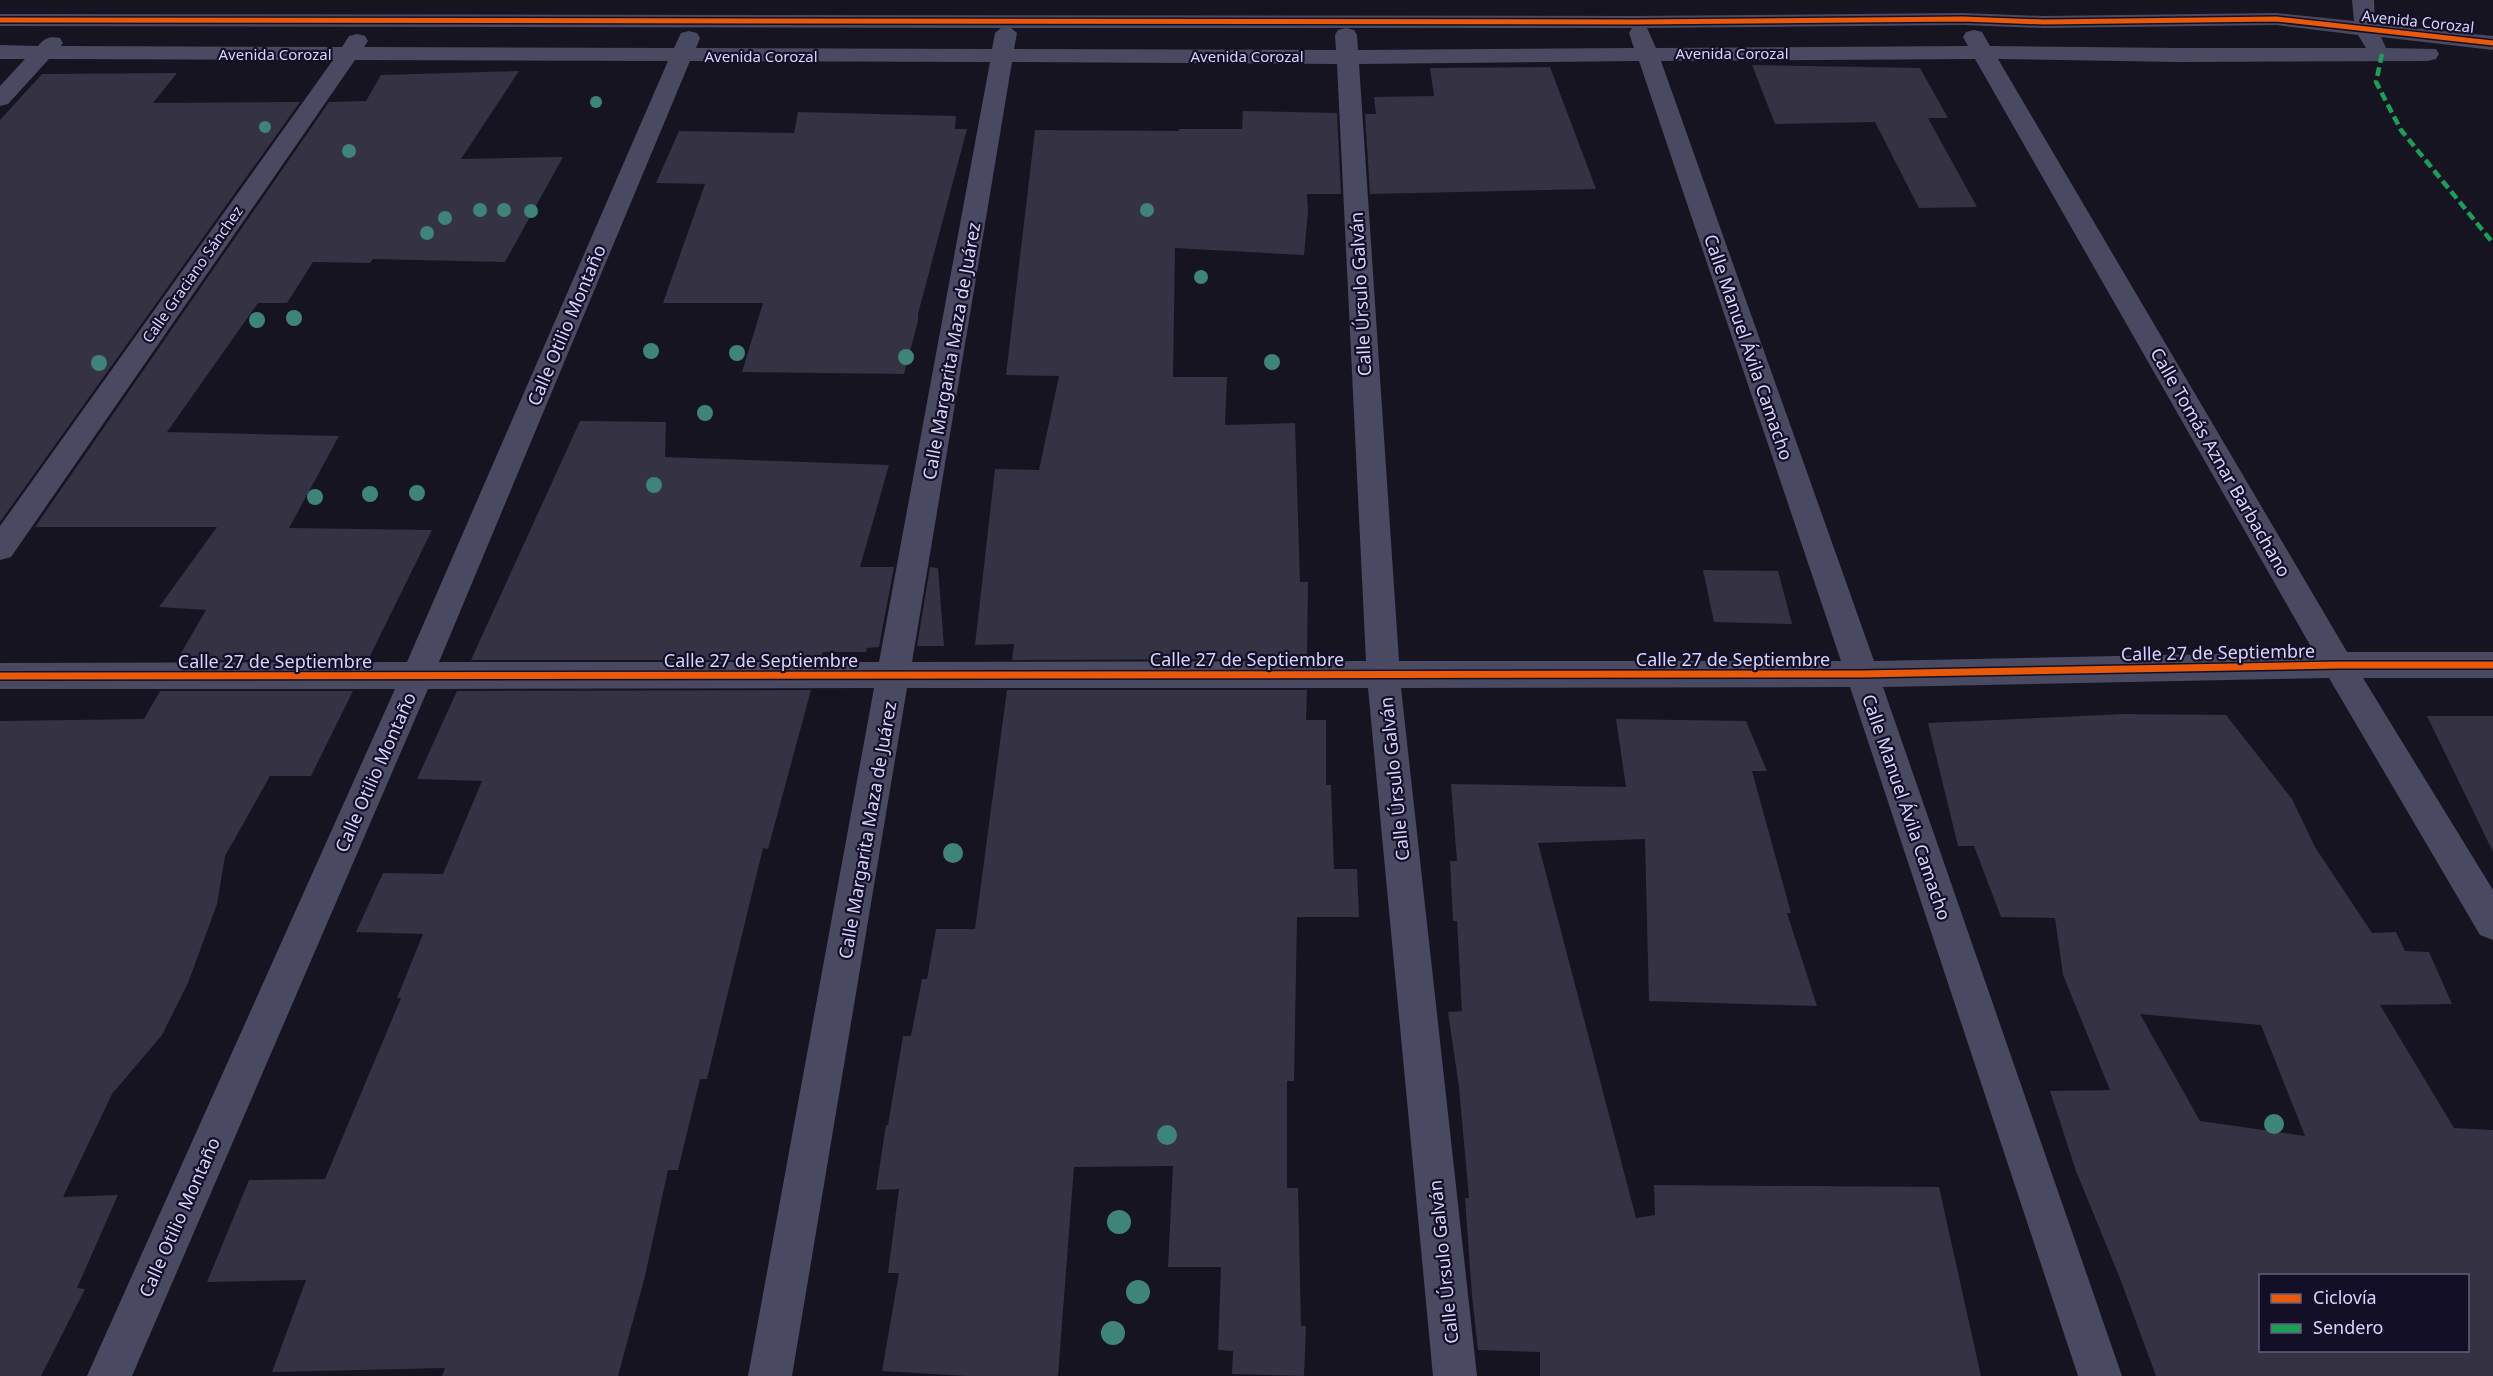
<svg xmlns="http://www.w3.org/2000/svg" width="2493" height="1376" font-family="'Noto Sans',sans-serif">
<rect width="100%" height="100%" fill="#161421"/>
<g fill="#343243" fill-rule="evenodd">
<path d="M1752,65l168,3 28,50h-20l49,89 -58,1 -44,-86 -100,2z"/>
<path d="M1550,67l46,122 -226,5 -5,-80h11l-2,-17 60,-1 -4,-28z"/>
<path d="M519,71l-58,88 102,-2 -58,105 -132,-3 -3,4 -57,-1 -26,41h-29l-91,129 172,4 -50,92 143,2 -64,130h-191l29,-50 -47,-3 58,-80h-182l294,-425 37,-1 15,-26z"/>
<path d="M177,73l-24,30 147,-1 -300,420v-402l42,-46z"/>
<path d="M1243,111l94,2 4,81h-34l1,18 -4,43 -129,-7 -2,129h54l-2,48 70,-2 5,159h8l-1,77 -295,1 2,-16 -39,1 20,-176 44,1 20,-94 -53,-1 29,-245 144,1v-2h63z"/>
<path d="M798,112l158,4 -1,13h12l-49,185v7l-14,53 -162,-2 21,-69h-100l42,-119 -49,-1 23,-52 115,2z"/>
<path d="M580,421l86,1 -1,35 224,8 -29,102h34l-15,80 -12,1 -1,4h-43l-3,8h-349z"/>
<path d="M930,567l8,1 6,78h-27z"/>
<path d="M1703,570l75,1 14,53 -78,-2z"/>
<path d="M811,690l-43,159 -5,-1 -56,231h-7l-22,91h-10l-23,106 -27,100h-176l3,-8 -173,4 34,-92 -99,2 42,-102 76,-1 76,-181h-4l26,-64 -67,-2 27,-59 60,1 39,-93 -65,-2 40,-88z"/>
<path d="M1007,690h300l-1,30h20v65h5l3,84h23l2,48h-62l-3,164h-7v107h11l3,138h5l-2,50 -72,-2 1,-23 -15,-1 3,-83h-53l5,-101 -99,1 -16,209h-91l-85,-5 17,-98h-11l11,-84 -23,1 10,-65h2l15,-89h8l11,-57h5l9,-50h39z"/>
<path d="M160,691h193l-42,85h-41l-45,80 -8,48 -29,79 -26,52 -50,59 -49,103 55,-2 -41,93 8,1 -44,87h-41v-655l144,-2z"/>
<path d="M2124,714l102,1 66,84 23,48 57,86 24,-1 9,19 24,1 23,52 -72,1 74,123 39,2v246h-337l-35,-95 -45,-110 -26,-80 60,-1 -47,-115 -8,-57 -54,-1 -27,-71h-16l-30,-123zM2140,1014l121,11 44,111 -105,-15zM2260,1275h208v75h-208z"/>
<path d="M2427,716h66v136z"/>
<path d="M1616,719l130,2 21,50h-15l39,142h-4l30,93 -168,-5 -4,-162 -107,4 98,375 19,-3 -1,-30 285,2 42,189h-441v-24l-62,-2 -6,-54 -7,-98h4l-10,-111 -11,-75 14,-1 -5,-90h-4l-3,-60h7l-6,-77 175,3z"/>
</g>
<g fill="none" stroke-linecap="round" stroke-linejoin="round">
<path fill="#4a4962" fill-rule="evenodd" d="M2352,0h22l1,24 118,12v14l-112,-13 5,11 50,1 3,5 -3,5 -8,2 -250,1 -180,-3 349,593h146v26h-130l130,212v50l-13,-5 -151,-257 -446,9 239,689h-44l-228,-689 -449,1 76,688h-44l-65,-688h-461l-115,688h-44l126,-688 -446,1 -296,687h-45l308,-687h-395v-26l407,-1 261,-601 -313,-1 -344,497 -11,3v-34l333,-466 -284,-1 -41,45 -8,2v-20l25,-27h-25v-14l38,1c7,-8 11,-10 22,-8l3,5 -2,3 281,1 7,-11 8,-2 8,2 3,5 -4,6 310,1 7,-15 8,-2 8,2 3,5 -4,10 296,1 3,-16 6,-5 -1001,-2v-12l1636,2 327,-3 81,3 232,-3 78,8zM1963,25l81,3 232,-3 82,10 8,13h-188l-188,-2 -8,-14 -8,-2 -8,2 -3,5 5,9 -312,2 -9,-20zM1011,28h621l-3,5 5,15 -276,2 -1,-15 -3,-5 -8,-2 -8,2 -3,5 1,15 -322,-1 3,-16zM1975,59l339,593 -440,9 -213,-600zM690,61l300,1 -111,600h-440zM1639,61l202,600h-442l-40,-597zM1012,62l325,2 29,597 -454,1z"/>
<path stroke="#1a9f57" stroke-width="4.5" stroke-dasharray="9 4.5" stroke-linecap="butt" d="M2382,54l-6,28 25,48 92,113"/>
<defs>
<path id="cycleway-far1" d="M0,20l1636,2 327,-3 81,3 232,-3 217,24"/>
<path id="cycleway" d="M0,676l1862,-2 476,-9h155"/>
</defs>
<use href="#cycleway-far1" stroke="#130f26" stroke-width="8"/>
<use href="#cycleway" stroke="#130f26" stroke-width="10"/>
<use href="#cycleway-far1" stroke="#e8590c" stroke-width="5"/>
<use href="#cycleway" stroke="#e8590c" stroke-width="7"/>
</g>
<g fill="#3e8478">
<circle cx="596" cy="102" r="6"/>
<circle cx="265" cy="127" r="6"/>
<circle cx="349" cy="151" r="7"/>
<circle cx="480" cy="210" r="7"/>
<circle cx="504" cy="210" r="7"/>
<circle cx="1147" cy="210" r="7"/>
<circle cx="531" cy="211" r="7"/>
<circle cx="445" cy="218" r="7"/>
<circle cx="427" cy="233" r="7"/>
<circle cx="1201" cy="277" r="7"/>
<circle cx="294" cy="318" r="8"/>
<circle cx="257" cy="320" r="8"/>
<circle cx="651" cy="351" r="8"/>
<circle cx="737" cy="353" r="8"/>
<circle cx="906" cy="357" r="8"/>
<circle cx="1272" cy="362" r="8"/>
<circle cx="99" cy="363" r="8"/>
<circle cx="705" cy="413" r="8"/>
<circle cx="654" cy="485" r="8"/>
<circle cx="417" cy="493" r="8"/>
<circle cx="370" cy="494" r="8"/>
<circle cx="315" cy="497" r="8"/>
<circle cx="953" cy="853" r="10"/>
<circle cx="2274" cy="1124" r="10"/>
<circle cx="1167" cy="1135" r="10"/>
<circle cx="1119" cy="1222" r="12"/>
<circle cx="1138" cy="1292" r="12"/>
<circle cx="1113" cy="1333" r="12"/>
</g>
<g text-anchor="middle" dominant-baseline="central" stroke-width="4.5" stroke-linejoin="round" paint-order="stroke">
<g font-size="15" fill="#d9d4ff" stroke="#130f26">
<text transform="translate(2418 21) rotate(6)">Avenida Corozal</text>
<text x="1732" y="53">Avenida Corozal</text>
<text x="275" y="54">Avenida Corozal</text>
<text x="761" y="56">Avenida Corozal</text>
<text x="1247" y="56">Avenida Corozal</text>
<text transform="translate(192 274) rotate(-55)">Calle Graciano Sánchez</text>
</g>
<g font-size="18" fill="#d9d4ff" stroke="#130f26">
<text transform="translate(1360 294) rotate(-93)">Calle Úrsulo Galván</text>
<text transform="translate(566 325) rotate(-67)">Calle Otilio Montaño</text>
<text transform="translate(1749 347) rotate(71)">Calle Manuel Ávila Camacho</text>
<text transform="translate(951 351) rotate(-80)">Calle Margarita Maza de Juárez</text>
<text transform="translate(2221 462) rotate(60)">Calle Tomás Aznar Barbachano</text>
<text transform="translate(2218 652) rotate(-1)">Calle 27 de Septiembre</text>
<text x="1247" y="659">Calle 27 de Septiembre</text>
<text x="1733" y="659">Calle 27 de Septiembre</text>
<text x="761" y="660">Calle 27 de Septiembre</text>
<text x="275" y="661">Calle 27 de Septiembre</text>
<text transform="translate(375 772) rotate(-66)">Calle Otilio Montaño</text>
<text transform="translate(1394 779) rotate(-96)">Calle Úrsulo Galván</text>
<text transform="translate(1907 807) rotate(71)">Calle Manuel Ávila Camacho</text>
<text transform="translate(867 830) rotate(-80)">Calle Margarita Maza de Juárez</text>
<text transform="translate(179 1217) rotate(-66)">Calle Otilio Montaño</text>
<text transform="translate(1443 1262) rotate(-96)">Calle Úrsulo Galván</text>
</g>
</g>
<rect x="2259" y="1274" width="210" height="78" fill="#130f26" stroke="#625e7d" stroke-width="1.5"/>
<rect x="2271" y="1294" width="30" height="9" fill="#e8590c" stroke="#625e7d" stroke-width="1.5"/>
<text x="2313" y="1304" font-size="18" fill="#d9d4ff">Ciclovía</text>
<rect x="2271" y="1324" width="30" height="9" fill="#1a9f57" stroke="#625e7d" stroke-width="1.5"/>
<text x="2313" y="1334" font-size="18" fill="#d9d4ff">Sendero</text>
</svg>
